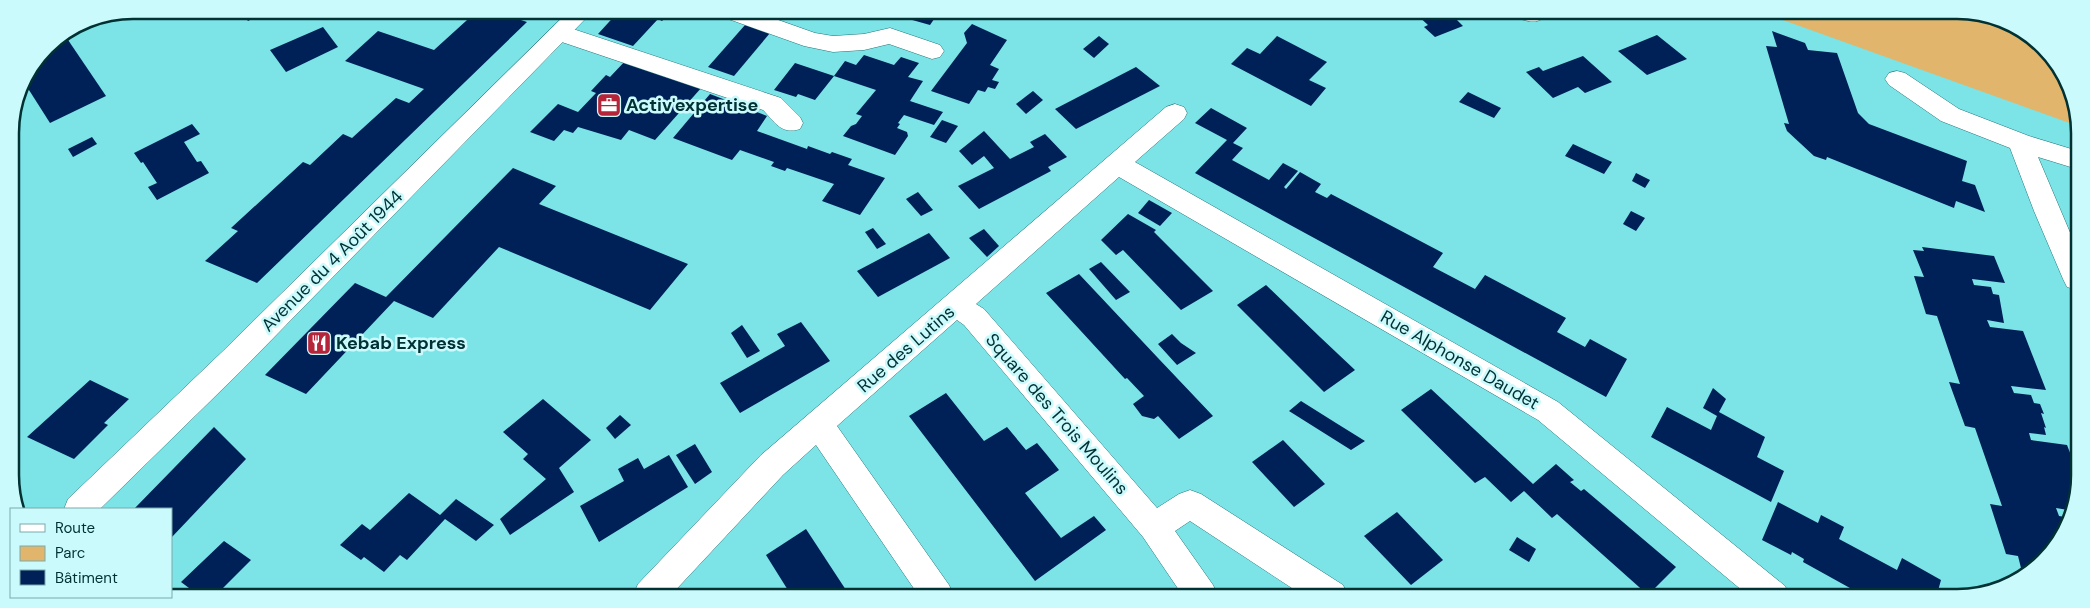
<svg xmlns="http://www.w3.org/2000/svg" width="2090" height="608" font-family="'DM Sans',sans-serif">
<rect width="100%" height="100%" fill="#7ce3e7"/>
<path fill="#e1b56b" d="M1766,14h223l60,38 29,57v17z"/>
<g fill="#002157">
<path d="M239,10h31l-22,11z"/>
<path d="M477,11h16l34,11 -270,261 -52,-22 33,-30 -7,-3 72,-66 7,3 33,-31 9,4 44,-40 13,5 15,-14 -79,-28 33,-30 56,19z"/>
<path d="M619,11h46l-3,4 5,1 -5,5 -4,-2 -25,27 -35,-12z"/>
<path d="M892,12h47l-9,13 -39,-11z"/>
<path d="M1415,13h43l1,1 -5,3 9,9 -28,11 -11,-10 4,-2z"/>
<path d="M972,24l35,16 -17,25 9,4 -7,11 7,2 -4,7 -7,-2 -3,5 -7,-2 -9,14 -38,-13 36,-48 -3,-10z"/>
<path d="M745,25l25,8 -36,43 -26,-9z"/>
<path d="M323,27l15,20 -52,25 -16,-22z"/>
<path d="M1772,31l33,12 3,7 29,3 21,60 11,11 98,37 -5,20 13,4 10,27 -29,-11 -2,7 -127,-51 -1,3 -12,-4 -27,-25 -3,-8 5,1 -23,-78 11,1z"/>
<path d="M64,34l42,62 -56,27 -28,-44 24,-33z"/>
<path d="M1657,35l30,24 -40,16 -29,-24z"/>
<path d="M1099,36l10,8 -15,14 -11,-9z"/>
<path d="M1277,36l50,26 -18,18 17,8 -15,18 -80,-42 16,-16 13,6z"/>
<path d="M864,55l30,10 7,-8 18,6 -11,14 15,4 -13,20 33,11 -9,13 -30,-10 -6,8 2,1 -3,4 10,4 1,4 -13,19 -52,-19 8,-10 5,-2 6,-8 -6,-2 20,-24 -42,-14 11,-15 11,4z"/>
<path d="M1583,56l29,26 -27,11 -7,-6 -25,11 -27,-26 13,-5 4,4z"/>
<path d="M627,59l75,28 -47,53 -26,-10 -8,10 -43,-13 -5,6 -9,-3 -10,11 -24,-9 28,-28 20,8 18,-19 -5,-2 15,-16 4,2z"/>
<path d="M795,63l39,13 -19,24 -17,-6 -2,3 -22,-7z"/>
<path d="M1136,67l24,19 -84,43 -21,-20z"/>
<path d="M1033,91l10,9 -17,14 -10,-10z"/>
<path d="M1468,92l33,16 -7,10 -35,-16z"/>
<path d="M710,94l57,22 -10,15 50,18 1,-3 22,8 2,-2 20,7 -4,6 37,13 -25,37 -38,-14 12,-17 -47,-16 -2,3 -14,-5 3,-4 -34,-12 -8,10 -59,-22z"/>
<path d="M1211,108l36,20 -14,15 10,5 -11,12 37,20 14,-17 15,8 -14,16 2,2 14,-17 21,12 -6,8 12,6 4,-4 112,59 -10,14 42,22 10,-14 81,43 -9,14 28,15 5,-8 37,20 -21,38 -411,-224 32,-33 -32,-17z"/>
<path d="M942,120l16,6 -12,17 -16,-6z"/>
<path d="M192,124l8,10 -16,8 13,20 4,-1 8,12 -52,27 -9,-13 9,-4 -14,-21 -2,1 -7,-10z"/>
<path d="M984,131l26,28 24,-12 -4,-5 15,-8 22,23 -19,10 3,4 -72,38 -21,-23 36,-18 -10,-12 -12,9 -13,-14z"/>
<path d="M92,137l5,7 -24,13 -5,-8z"/>
<path d="M1573,144l39,18 -8,12 -39,-18z"/>
<path d="M513,168l43,18 -17,18 149,60 -38,46 -151,-63 -66,71 -39,-17 -88,93 -41,-19 90,-92 31,14z"/>
<path d="M1636,173l14,7 -5,8 -13,-7z"/>
<path d="M918,192l15,18 -12,6 -15,-17z"/>
<path d="M1149,200l23,13 -12,13 -22,-13z"/>
<path d="M1631,211l14,7 -9,13 -13,-7z"/>
<path d="M1128,214l28,16 -2,2 59,59 -32,19 -58,-60 -7,5 -15,-15z"/>
<path d="M873,228l13,16 -9,5 -12,-17z"/>
<path d="M984,229l15,17 -12,11 -18,-19z"/>
<path d="M929,233l21,25 -72,39 -21,-26z"/>
<path d="M1922,247l72,9 11,27 -33,-4 2,6 17,2 2,7 6,1 5,28 -17,-3 3,7 33,4 23,59 -35,-4 3,7 17,2 3,8 6,1 4,10 -3,-1 5,15 -2,-1 2,8 -17,-2 2,7 36,5 9,23v39l-2,4 -18,-3 3,8 12,2 -12,25 -27,29 -9,4 -5,-20 -12,-2 -16,-50 12,2 -27,-78 -10,-2 -16,-44 11,2 -23,-68 -11,-2 -12,-38 10,1 -11,-27 11,1z"/>
<path d="M1101,262l29,30 -14,8 -27,-31z"/>
<path d="M1079,274l79,84 55,58 -34,23 -21,-23 -4,3 -12,-3 -9,-12 11,-8 -17,-18 -2,1 -79,-86z"/>
<path d="M1266,285l54,52 35,33 -31,22 -87,-87z"/>
<path d="M801,322l29,39 -90,52 -20,-30 65,-37 -8,-12z"/>
<path d="M742,325l18,26 -13,7 -16,-25z"/>
<path d="M1172,334l9,9 15,10 -19,12 -19,-21z"/>
<path d="M90,380l39,19 -25,24 4,2 -34,34 -47,-22z"/>
<path d="M1713,388l13,11 -7,13 46,25 -8,20 27,14 -13,31 -120,-65 16,-30 44,23 6,-14 -14,-8z"/>
<path d="M1431,389l102,95 23,-20 18,16 -4,2 11,9 3,-2 92,78 -28,28 -91,-81 -5,4 -28,-27 -13,11 -26,-25 -10,6 -74,-73z"/>
<path d="M946,393l38,48 23,-14 19,23 11,-7 10,12 12,15 -34,23 36,45 33,-22 12,14 -71,51 -126,-165z"/>
<path d="M543,399l48,41 -32,28 15,24 -64,43 -10,-16 46,-40 -23,-20 5,-5 -25,-22z"/>
<path d="M1301,401l35,22 29,18 -14,9 -62,-39z"/>
<path d="M620,415l11,10 -16,14 -9,-11z"/>
<path d="M214,427l32,32 -75,79v-29h-37z"/>
<path d="M1283,440l42,44 -31,23 -42,-45z"/>
<path d="M695,444l17,28 -17,12 -19,-29z"/>
<path d="M669,455l19,32 -89,55 -19,-36 44,-25 -6,-12 20,-11 6,11z"/>
<path d="M409,493l31,22 16,-16 38,26 -18,16 -31,-22 -38,41 -7,-5 -16,17 -20,-15 -3,3 -21,-15 22,-21 8,6z"/>
<path d="M1778,502l40,21 3,-8 23,12 -5,12 58,31 5,-12 39,22 -5,18h-68l-65,-36 1,-3 -12,-7 -1,3 -29,-15z"/>
<path d="M1397,512l46,48 -32,25 -47,-49z"/>
<path d="M806,529l38,58 5,8h-58l-25,-40z"/>
<path d="M1517,537l19,12 -7,13 -20,-12z"/>
<path d="M224,541l27,19 -34,34h-35l7,-6 -8,-6z"/>
</g>
<g fill="none" stroke-linecap="round" stroke-linejoin="round">
<defs>
<g id="street">
<path d="M717,11h36l62,22 18,3 31,-2 26,-6 50,17 4,6 -4,6 -8,2 -43,-15 -25,6 -31,2 -29,-6 -84,-30z"/>
<path d="M1515,13h32c-7,12 -18,9 -29,5z"/>
<path d="M561,25l220,73 19,19 3,6 -3,6c-19,6 -25,-7 -37,-19l-210,-71 -3,-6 3,-6z"/>
<path d="M1897,71l8,2 54,36 70,27 49,15 -1,18 -39,-12 39,92v41l-10,-3 -4,-8 -29,-68 -24,-63 -69,-27 -52,-36 -4,-6 4,-6z"/>
<path d="M1175,104l9,3 3,6 -3,6 -49,43 423,240 227,184 5,11h-40l-212,-177 -419,-243 -143,127 8,5 173,199 22,-14 11,-4 11,4 142,91 5,11h-44l-114,-75 -15,10 38,54 5,11h-35l-40,-59 -179,-212 -7,-5 -120,106 112,159 5,11h-35l-103,-151 -33,30 -112,120h-38l5,-11 123,-129 405,-348z"/>
</g>
<path id="secondary" d="M569,11h24l-350,358 -143,140h-36l4,-10 155,-148z"/>
</defs>
<use href="#street" stroke="#237679" stroke-width="1"/>
<use href="#secondary" stroke="#237679" stroke-width="1"/>
<use href="#street" fill="#fff" fill-rule="evenodd"/>
<use href="#secondary" fill="#fff" fill-rule="evenodd"/>
</g>
<defs>
<symbol id="office-square" viewBox="-11 -11 22 22"><rect x="-9" y="-9" width="18" height="18" rx="4" fill="#b6243a" stroke="#cbfafc"/><path d="M-6-3h4V-5.5h4V-3h4V5H-6ZM-1-4.5V-3h2v-1.5ZM-6 0V1H6V0Z" fill="#fff"/></symbol>
<symbol id="restaurant-square" viewBox="-11 -11 22 22"><rect x="-9" y="-9" width="18" height="18" rx="4" fill="#b6243a" stroke="#cbfafc"/><path d="M-5-6h1v4h1v-4h1v4h1v-4h1v5L-1.5 .5V6h-2V.5L-5-1ZM5-6V6H3V1.5H1.5Q1.5-4 5-6Z" fill="#fff"/></symbol>
</defs>
<g fill-rule="evenodd">
<use href="#office-square" x="595" y="91" width="28" height="28"/>
<use href="#restaurant-square" x="305" y="329" width="28" height="28"/>
</g>
<g text-anchor="middle" dominant-baseline="central" stroke-width="5" stroke-linejoin="round" paint-order="stroke">
<g font-size="18" font-weight="bold" fill="#013133" stroke="#cbfafc" text-anchor="start">
<text x="626" y="105">Activ'expertise</text>
<text x="336" y="343">Kebab Express</text>
</g>
<g font-size="18" fill="#013133" stroke="#cbfafc">
<text transform="translate(332 261) rotate(-45)">Avenue du 4 Août 1944</text>
<text transform="translate(906 349) rotate(-41)">Rue des Lutins</text>
<text transform="translate(1460 360) rotate(30)">Rue Alphonse Daudet</text>
<text transform="translate(1057 414) rotate(49)">Square des Trois Moulins</text>
</g>
</g>
<path d="M0 0H2090V608H0ZM133 19H1957A114 114 0 0 1 2071 133V475A114 114 0 0 1 1957 589H133A114 114 0 0 1 19 475V133A114 114 0 0 1 133 19Z" fill="#cbfafc" fill-rule="evenodd"/>
<path fill="none" stroke="#013133" stroke-width="2.5" d="M133 19H1957A114 114 0 0 1 2071 133V475A114 114 0 0 1 1957 589H133A114 114 0 0 1 19 475V133A114 114 0 0 1 133 19Z"/>
<rect x="10" y="508" width="162" height="90" fill="#cbfafc" stroke="#7aaaac"/>
<rect x="20" y="524" width="25" height="8" fill="#ffffff" stroke="#7aaaac"/>
<text x="55" y="533" font-size="15" fill="#013133">Route</text>
<rect x="20" y="546" width="25" height="15" fill="#e1b56b" stroke="#7aaaac"/>
<text x="55" y="558" font-size="15" fill="#013133">Parc</text>
<rect x="20" y="570" width="25" height="15" fill="#002157" stroke="#7aaaac"/>
<text x="55" y="583" font-size="15" fill="#013133">Bâtiment</text>
</svg>
